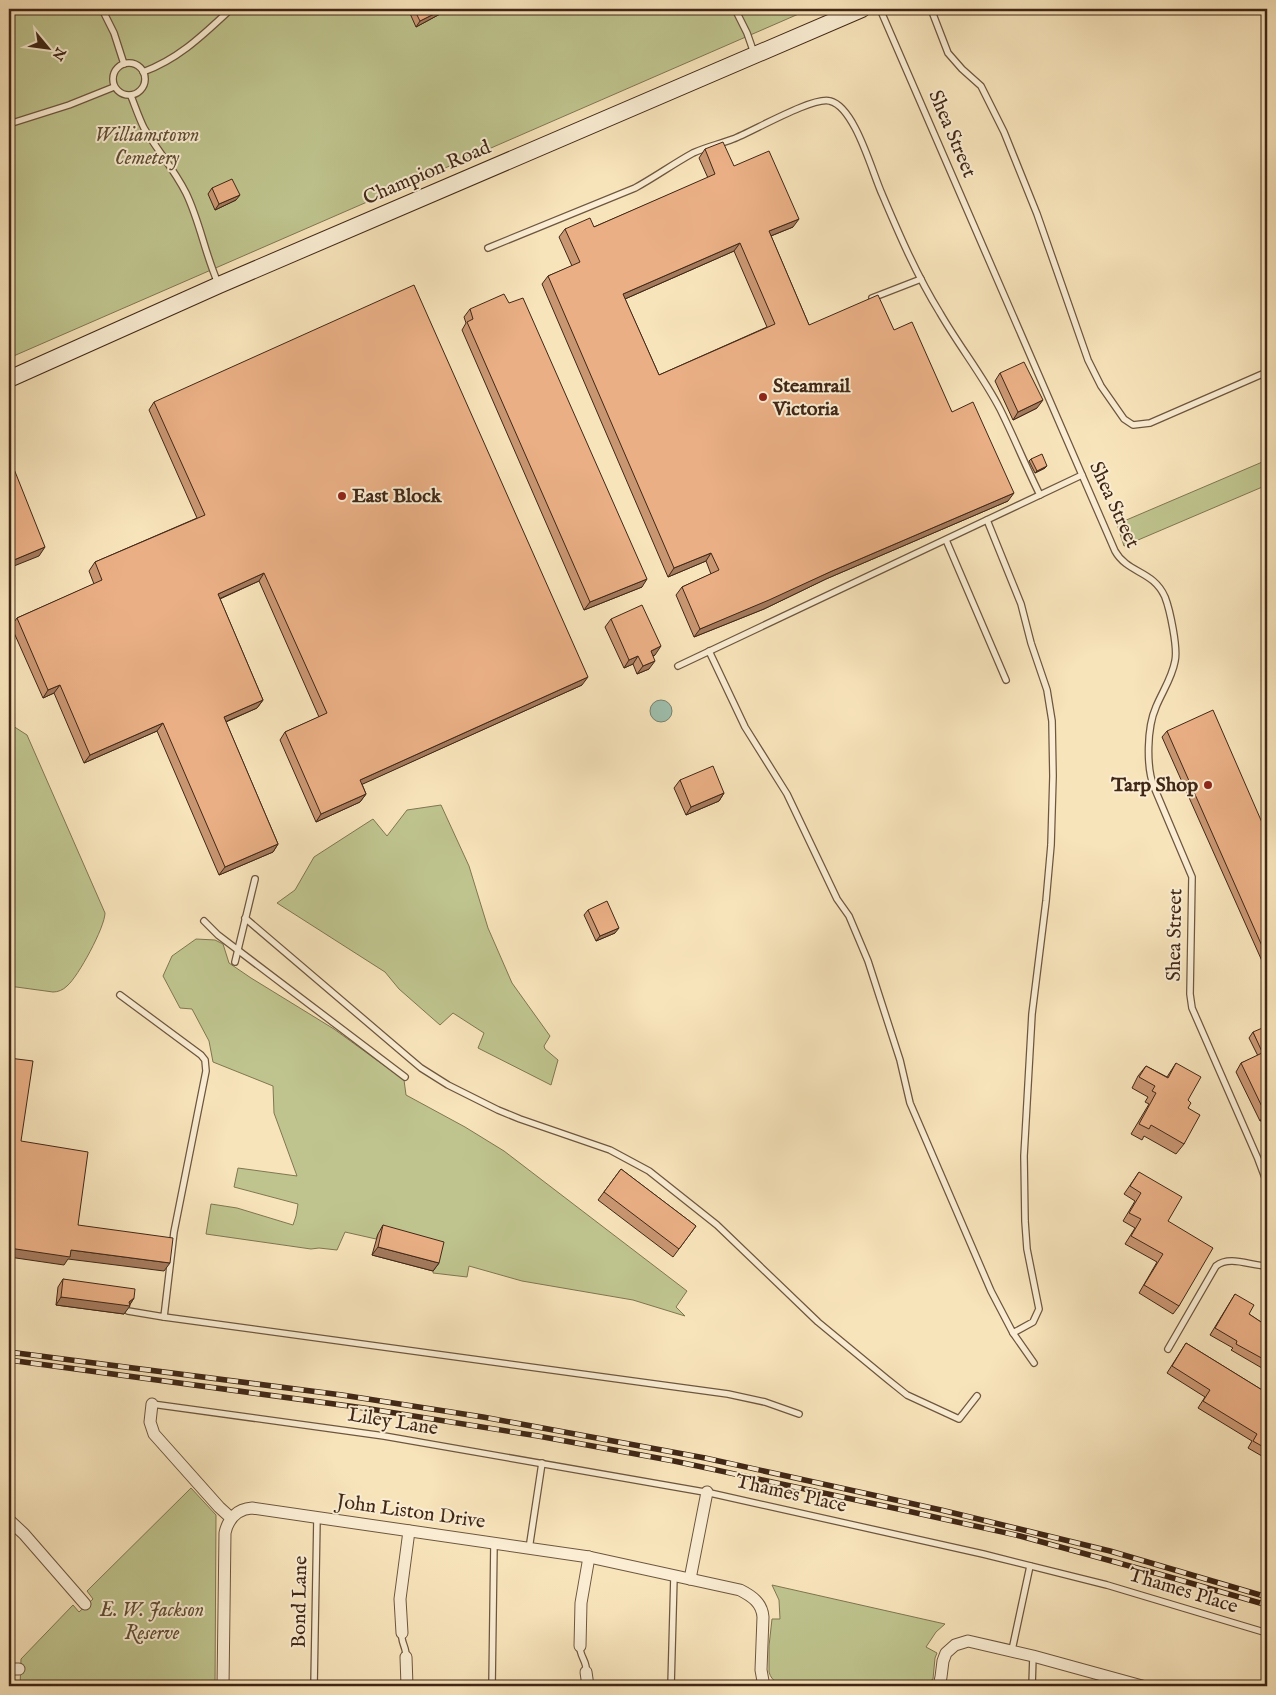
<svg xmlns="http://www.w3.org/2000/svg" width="1276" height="1695" font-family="'IM FELL English',serif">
<rect width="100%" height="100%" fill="#f8e4bb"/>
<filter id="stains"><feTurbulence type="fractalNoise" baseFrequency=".004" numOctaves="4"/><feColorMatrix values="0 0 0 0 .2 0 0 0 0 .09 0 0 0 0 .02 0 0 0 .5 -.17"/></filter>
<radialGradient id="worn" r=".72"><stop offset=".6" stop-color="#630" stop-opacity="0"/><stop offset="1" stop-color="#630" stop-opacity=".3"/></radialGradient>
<g fill="#bfc48e" stroke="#807652">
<path d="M9,9h801l-801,349z"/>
<path d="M1267,460v25l-143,61 -7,-22z"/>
<path d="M9,714l4,12 14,9 78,178c0,14 -27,64 -38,73 -4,4 -9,6 -14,6l-44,-6z"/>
<path d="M441,805l28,61 19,62 24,55 38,53 -6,10 1,3 13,11 -7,25 -73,-37 6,-15 -31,-20 -13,12 -41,-36 -14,-17 -108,-69 18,-13 19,-33 59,-38 14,17 20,-26z"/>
<path d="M196,939l19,1 8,4 6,19 22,15 83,51 70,51 2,15 59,32 39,24 183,140 -11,16 9,9 -52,-16 -111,-19 -53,-15 -2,11 -34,-4 5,-23 -60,-16 -2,5 -31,-7 -8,18 -18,-2 -8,1 -105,-15 5,-30 26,4 56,17 3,-9 2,-12 -64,-17 4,-19 59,8 -23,-63 -1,-27 -60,-24 -4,-21 -17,-32 -12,-1 -17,-32 9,-20z"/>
<path d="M191,1488l25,27 -1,171h-195l1,-27 52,-54 6,7 14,-13 -6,-8z"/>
<path d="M772,1585l173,39 -9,8 -10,15 11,6 -2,5 -2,21 -9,7h-133c-10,-1 -19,-3 -22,-14v-26l3,-27h8l-1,-19z"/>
</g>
<circle fill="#9ebfad" stroke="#788271" cx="661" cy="711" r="11"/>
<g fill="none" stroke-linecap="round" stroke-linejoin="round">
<defs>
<g id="lane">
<path d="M102,9l12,24 10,31"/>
<path d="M735,9l12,24 7,20"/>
<path d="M880,9l235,542c13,23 38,19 50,46 5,13 13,51 10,64 -3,17 -13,31 -19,46 -9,20 -10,60 -2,80l38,90 -2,117 2,14 66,151 9,24"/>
<path d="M931,9l17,44 14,16 19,17 23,46 33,82 51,146 13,26 23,33 9,6 17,-2 117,-51"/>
<circle cx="129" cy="79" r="16"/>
<path d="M143,72c36,-13 61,-38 88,-63"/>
<path d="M131,96c4,10 8,22 13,32 13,22 30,41 42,65 14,29 19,61 32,90"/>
<path d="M9,124l60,-19 45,-18"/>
<path d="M488,248l147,-60c20,-11 38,-24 58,-35 13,-6 27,-9 40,-14 19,-7 80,-43 97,-38 25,6 42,71 52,93 17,40 35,82 58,119 19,33 43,63 60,96 14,28 26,58 40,86"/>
<path d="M872,298l49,-19"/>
<path d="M946,540l60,140"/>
<path d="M709,651l36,76 42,67 50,105 12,17 19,45 32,99 10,43 81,188 22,42 20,-11 6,-13 -12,-60 -2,-28 -1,-65 8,-142 14,-113 5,-56 2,-69 -1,-55 -5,-31 -16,-47 -10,-39 -34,-84"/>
<path d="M678,666l404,-191"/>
<path d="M245,918l163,139 13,11 27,17 50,25 22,9 90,31 39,21 68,54 101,97 69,57 20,16 52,24 18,-23"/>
<path d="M204,921l14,14 187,142"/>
<path d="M235,962l20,-83"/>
<path d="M120,995l81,60 4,5 1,11 -32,161 -10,85 -36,-6"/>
<path d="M164,1317l564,77 37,8 34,12"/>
<path d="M1013,1333l21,30"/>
<path d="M1168,1349l48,-83c14,-11 35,0 51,0"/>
<path d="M152,1404l232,32 326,57 273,61 124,31 160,48"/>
<path d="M529,1549l13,-86"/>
<path d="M402,1633c-2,8 5,15 4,24"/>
<path d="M580,1646c-1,10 8,16 6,26"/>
<path d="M1012,1650l18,-84"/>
<path d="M314,1686l3,-168"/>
<path d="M492,1686l2,-143"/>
<path d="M671,1686l3,-110"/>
<path d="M1032,1686l1,-30"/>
</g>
<g id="street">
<path d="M152,1404l-2,18 4,12 65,73 12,11"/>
<path d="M9,1520l15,14 61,70"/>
<path d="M690,1579l17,-87"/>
<path d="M402,1633l-2,-34 9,-68"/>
<path d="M580,1646l1,-43 8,-46"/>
<path d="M406,1657l1,29"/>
<path d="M9,1669h10"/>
<path d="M586,1672l2,14"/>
<path d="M223,1686l2,-153c3,-14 12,-24 27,-25l337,49 151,33c12,6 22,13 23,27l-2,53 2,11"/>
<path d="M939,1686l2,-9 2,-16 3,-8 9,-8 13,-4 65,15 109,30"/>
</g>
<path id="secondary" d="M9,379l210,-94 643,-276"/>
</defs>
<use href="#lane" stroke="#6e563f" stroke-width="8"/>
<use href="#street" stroke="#6e563f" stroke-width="13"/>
<use href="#secondary" stroke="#402716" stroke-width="18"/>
<use href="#lane" stroke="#faedd3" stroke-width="5.5"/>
<use href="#street" stroke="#faedd3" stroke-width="11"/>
<use href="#secondary" stroke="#faedd3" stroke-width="16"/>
<defs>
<g id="rail">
<path d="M9,1352l333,43 141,22 222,41 236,52 169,41 157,46"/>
<path d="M9,1360l355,48 174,28 136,25 229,49 117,26 139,38 108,31"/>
</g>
</defs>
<use href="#rail" stroke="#402716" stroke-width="5.5"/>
<use href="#rail" stroke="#faedd3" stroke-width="4" stroke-dasharray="11" stroke-linecap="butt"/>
</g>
<g fill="#c99672" stroke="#402716" fill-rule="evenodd">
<path d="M408,9h36l-4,5 -24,13z"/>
<path d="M705,149l29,17 59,61 -22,9 38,89 85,5 58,82 56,89 -182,78 -62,30 -70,28 -18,-42 6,-8 29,-13 -5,-13 -38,16 -126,-293 6,-8 24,-10 -13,-29 6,-8 29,-2 114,-49 -9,-20zM734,251l33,76 -108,48 -34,-76z"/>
<path d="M212,188l24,12 -21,10 -7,-16z"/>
<path d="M470,309l172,278 -58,23 -122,-280 4,-7 -2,-6z"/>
<path d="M1000,373l37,35 -24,12 -18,-39z"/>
<path d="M154,402l428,283 -220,99 4,10 -6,8 -44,20 -36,-82 5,-8 34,-15 -60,-136 -39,18 43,101 -6,8 -31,14 52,122 -5,8 -54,23 -62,-144 -73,32 -30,-70 -11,5 -32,-72 6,-8 77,-34 -5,-13 6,-9 102,-44 -48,-108z"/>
<path d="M1031,459l16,7 -2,2 -10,5 -6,-12z"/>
<path d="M611,619l44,36 -2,1 -4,13 -12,5 -4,-10 -9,4 -19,-41z"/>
<path d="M1167,731l100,103v125l-5,2 -100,-224z"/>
<path d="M680,780l44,13 -5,8 -33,14 -12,-27z"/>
<path d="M588,910l27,23 -19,8 -12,-26z"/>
<path d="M1253,1032l14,27h-1l1,4v55l-7,3 -24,-49 5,-9 17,-7 -9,-18z"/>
<path d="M1176,1063l12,37v8l-4,36 -8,10 -32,-18 -2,4 -11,-6 18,-30 -4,-2 3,-5 -16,-9 6,-12 8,-10 21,11z"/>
<path d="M621,1169l75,57 -23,31 -75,-57z"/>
<path d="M1139,1172l29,49 11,85 -6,8 -34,-21 18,-31 -32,-18 10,-16 -12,-7 12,-20 -11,-7z"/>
<path d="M383,1225l56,38 -6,8 -61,-16 6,-21z"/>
<path d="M63,1279l71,19 -10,16 -68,-9 2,-18z"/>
<path d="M1235,1294l14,20 18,12v45l-36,-21 2,-2 -23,-13z"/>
<path d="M1186,1343l81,50v66l-19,-11 4,-7 -54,-33 7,-11 -38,-24z"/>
</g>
<g fill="#a47a5d" stroke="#402716">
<path d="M444,9l-4,5 -24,13 4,-6z"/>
<path d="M240,195l-4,5 -21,10 4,-6z"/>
<path d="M799,219l-6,8 -30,12 6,-8z"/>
<path d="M740,243l-6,8 -116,51 5,-8z"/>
<path d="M1043,400l-6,8 -24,12 5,-8z"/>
<path d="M1047,466l-2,2 -10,5 2,-2z"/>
<path d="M1014,493l-6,8 -182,78 -62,30 -70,28 6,-8 132,-58z"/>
<path d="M45,547l-6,9 -30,12v-6z"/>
<path d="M711,553l-5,8 -38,16 6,-9z"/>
<path d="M264,573l-5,8 -47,21 6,-8z"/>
<path d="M647,579l-5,8 -58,23 6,-8z"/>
<path d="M661,646l-6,9 -10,4 6,-8z"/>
<path d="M638,656l-5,8 -9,4 5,-8z"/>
<path d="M655,661l-6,8 -12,5 6,-8z"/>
<path d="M588,677l-6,8 -228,103 6,-8z"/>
<path d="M60,685l-6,8 -11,5 5,-8z"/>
<path d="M263,700l-6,8 -39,17 6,-8z"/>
<path d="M163,723l-6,8 -73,32 6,-8z"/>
<path d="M724,793l-5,8 -33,14 5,-8z"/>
<path d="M366,794l-6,8 -44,20 5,-8z"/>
<path d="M278,844l-5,8 -54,23 6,-8z"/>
<path d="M619,928l-4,5 -19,8 4,-5z"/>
<path d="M1266,955h1v4l-5,2z"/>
<path d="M1267,1112v6l-7,3 5,-8z"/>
<path d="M378,1247l61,16 -6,8 -61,-16z"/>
<path d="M9,1248l62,2 99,13 -6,8 -96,-12 -4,6 -55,-8z"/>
<path d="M61,1297l68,5 5,-4 -5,8h1l-6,8 -68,-9z"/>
</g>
<g fill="#eaaf85" stroke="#402716" fill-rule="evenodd">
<path d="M414,9h30l-24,12z"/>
<path d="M723,142l11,24 35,-15 30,68 -30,12 40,94 69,-30 16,35 18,-8 40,90 21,-10 41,91 -182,78 -63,29 -69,29 -18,-42 37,-17 -8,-17 -37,15 -126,-292 32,-14 -15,-33 25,-11 4,9 121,-53 -10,-25zM740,243l35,81 -116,51 -36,-81z"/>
<path d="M232,179l8,16 -21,9 -7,-16z"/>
<path d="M414,285l174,392 -228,103 6,14 -45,20 -36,-82 42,-19 -63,-140 -46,21 45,106 -39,17 54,127 -53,23 -62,-144 -73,32 -30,-70 -12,5 -31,-72 85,-38 -7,-18 110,-47 -51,-113z"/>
<path d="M504,294l5,9 14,-5 124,281 -57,23 -123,-280 6,-3 -3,-10z"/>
<path d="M1024,362l19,38 -25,12 -18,-39z"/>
<path d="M1042,454l5,12 -10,5 -6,-12z"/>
<path d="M10,459l35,88 -36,15v-102z"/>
<path d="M642,605l19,41 -10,5 4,10 -12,5 -5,-10 -9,4 -18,-41z"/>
<path d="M1213,710l54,124v121h-1l-99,-224z"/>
<path d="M713,766l11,27 -33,14 -11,-27z"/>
<path d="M607,901l12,27 -19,8 -12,-26z"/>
<path d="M1267,1026v29l-3,1 -11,-24z"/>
<path d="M1262,1053l5,10v49l-2,1 -24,-50z"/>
<path d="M9,1058l24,3 -12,80 67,11 -10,73 95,13 -3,25 -99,-13 -1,7 -61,-9z"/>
<path d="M1176,1063l25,14 -13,23 3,3 -3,5 12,7 -16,29 -33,-19 -2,4 -10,-5 17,-31 -4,-2 3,-5 -16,-9 7,-11 22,12z"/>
<path d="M621,1169l75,57 -17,23 -75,-57z"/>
<path d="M1139,1172l43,25 -14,24 45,27 -34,58 -35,-21 19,-31 -32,-18 10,-17 -12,-6 12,-20 -11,-7z"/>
<path d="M383,1225l61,17 -5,21 -61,-16z"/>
<path d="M63,1279l72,10 -1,9 -5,4 1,4 -69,-9z"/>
<path d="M1235,1294l19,11 -5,9 18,12v35l-31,-17 1,-3 -22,-13z"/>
<path d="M1186,1343l81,50v56l-14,-8 4,-7 -54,-33 7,-11 -38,-24z"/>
</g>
<g fill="#8f2418" stroke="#faedd3" stroke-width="2">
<circle cx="763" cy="397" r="5"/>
<circle cx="342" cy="496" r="5"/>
<circle cx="1208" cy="785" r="5"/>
</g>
<g text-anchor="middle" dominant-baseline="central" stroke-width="4" stroke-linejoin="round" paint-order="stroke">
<g font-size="20" fill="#402716" stroke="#faedd3">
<text transform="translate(952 134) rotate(67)">Shea Street</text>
<text transform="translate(427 173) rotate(-23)">Champion Road</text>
<text transform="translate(1114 505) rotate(65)">Shea Street</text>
<text transform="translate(1175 935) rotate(-89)">Shea Street</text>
<text transform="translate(393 1422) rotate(9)">Liley Lane</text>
<text transform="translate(791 1494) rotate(13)">Thames Place</text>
<text transform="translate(411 1512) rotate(8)">John Liston Drive</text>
<text transform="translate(1183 1591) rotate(17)">Thames Place</text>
<text transform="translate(300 1602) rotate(-89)">Bond Lane</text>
</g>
<g font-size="20" font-style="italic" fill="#604e34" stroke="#faedd3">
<text x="147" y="135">Williamstown<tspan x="147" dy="23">Cemetery</tspan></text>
<text x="152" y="1610">E. W. Jackson<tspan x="152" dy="23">Reserve</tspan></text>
</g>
<g font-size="20" font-weight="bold" fill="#402716" stroke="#faedd3" text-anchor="start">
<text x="773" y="386">Steamrail<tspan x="773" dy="23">Victoria</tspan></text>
<text x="352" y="496">East Block</text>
<text x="1198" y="785" text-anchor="end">Tarp Shop</text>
</g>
</g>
<rect width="1276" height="1695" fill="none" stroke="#f8e4bb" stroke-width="30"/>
<rect x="10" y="10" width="1256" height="1675" fill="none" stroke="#402716" stroke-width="2.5"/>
<rect x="15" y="15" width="1246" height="1665" fill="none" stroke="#402716"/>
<g transform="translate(48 48) rotate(119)" stroke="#faedd3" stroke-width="4" paint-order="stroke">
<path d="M0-4L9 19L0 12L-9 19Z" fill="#402716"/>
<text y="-8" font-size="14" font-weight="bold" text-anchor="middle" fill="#402716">N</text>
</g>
<rect width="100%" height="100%" filter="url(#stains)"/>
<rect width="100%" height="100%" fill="url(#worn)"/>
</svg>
